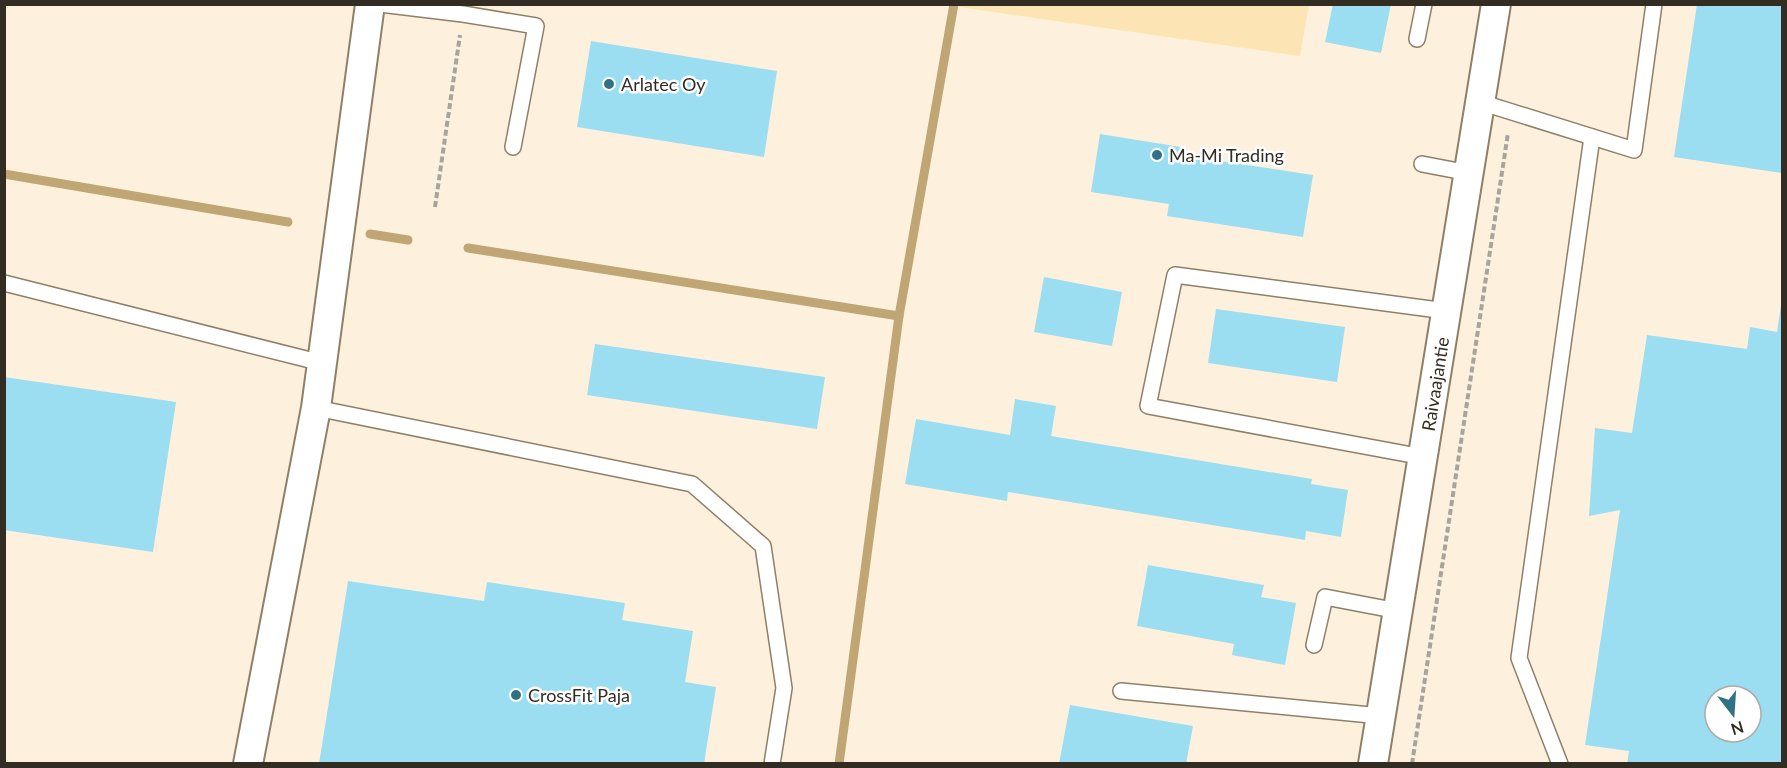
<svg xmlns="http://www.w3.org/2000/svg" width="1787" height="768" font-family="Lato,sans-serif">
<rect width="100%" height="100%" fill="#fefbf6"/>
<path fill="#fdf1dd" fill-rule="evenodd" d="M4,5h1778v758h-1777zM1715,696h36v36h-36z"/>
<path fill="#fde4b5" d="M959,5v-1l350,1 -9,51 -341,-49z"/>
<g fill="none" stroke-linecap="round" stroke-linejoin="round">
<g stroke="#c0a575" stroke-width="9">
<path d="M4,174l284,48"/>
<path d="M370,234l38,6"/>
<path d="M468,248l431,68"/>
<path d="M839,764l60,-448 55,-312"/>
</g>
</g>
<g fill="#9bddf1" fill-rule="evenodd">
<path d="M1333,4h58l-10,49 -56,-11z"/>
<path d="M1697,4h85v169l-108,-16z"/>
<path d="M591,41l186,30 -13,86 -187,-30z"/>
<path d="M1100,134l87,14 -1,8 127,19 -10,62 -136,-21 2,-12 -78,-12z"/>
<path d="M1044,277l78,15 -10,54 -78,-14z"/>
<path d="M1781,305l1,459h-155l2,-13 -44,-6 35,-235 -31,6 6,-88 37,5 15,-98 100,14 3,-22 27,5zM1715,696h36v36h-36z"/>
<path d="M1216,309l129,18 -8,55 -129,-19z"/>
<path d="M595,344l230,33 -8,52 -230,-34z"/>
<path d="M4,377l172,25 -23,150 -149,-22z"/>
<path d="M1015,399l41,7 -5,30 261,43 -1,5 37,6 -7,47 -35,-6 -1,9 -297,-48 -1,9 -102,-17 11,-65 94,16z"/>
<path d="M1148,565l116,20 -3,12 35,6 -11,62 -53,-10 2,-11 -97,-18z"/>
<path d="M348,581l136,20 3,-19 138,21 -3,17 71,11 -8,51 31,5 -12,77h-385z"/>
<path d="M1070,705l123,21 -7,38h-127z"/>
</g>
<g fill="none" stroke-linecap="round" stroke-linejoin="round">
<defs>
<g id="service">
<path d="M380,4l83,10 73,12 -23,121"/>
<path d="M1417,39l7,-35"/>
<path d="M1480,102l154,48 20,-146"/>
<path d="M1422,164l47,9"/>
<path d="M4,283l318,80"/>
<path d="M316,408l376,76 71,62 21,142 -12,76"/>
<path d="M1423,457l-275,-51 27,-131 271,36"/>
<path d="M1314,645l11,-48 73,14"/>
<path d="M1121,691l260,25"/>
<path d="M1560,764l-41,-106 73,-521"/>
</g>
<g id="minor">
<path d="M248,764l68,-356 54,-404"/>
<path d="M1373,764l123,-760"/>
</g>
</defs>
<use href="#service" stroke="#8e8068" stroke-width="18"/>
<use href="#minor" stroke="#8e8068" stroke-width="32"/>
<g stroke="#a8a49c" stroke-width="4" stroke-dasharray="6 3" stroke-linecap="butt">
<path d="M435,207l25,-172"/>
<path d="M1412,764l96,-631"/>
</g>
<use href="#service" stroke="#fff" stroke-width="15"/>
<use href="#minor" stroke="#fff" stroke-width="28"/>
</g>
<g fill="#307285" stroke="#fff" stroke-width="2">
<circle cx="609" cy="84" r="6"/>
<circle cx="1157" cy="155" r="6"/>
<circle cx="516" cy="695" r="6"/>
</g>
<g text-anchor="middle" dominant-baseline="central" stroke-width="5" stroke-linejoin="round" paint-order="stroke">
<g font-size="18" fill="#322c22" stroke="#fff" text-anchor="start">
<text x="621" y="84">Arlatec Oy</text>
<text x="1169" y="155">Ma-Mi Trading</text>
<text x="528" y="695">CrossFit Paja</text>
</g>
<g font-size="18" fill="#322c22" stroke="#fff">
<text transform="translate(1435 384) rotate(-81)">Raivaajantie</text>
</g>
</g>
<rect width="1787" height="768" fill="none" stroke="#322c22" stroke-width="12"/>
<g transform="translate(1733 714) rotate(163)"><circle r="28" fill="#ffffff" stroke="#adaba7" stroke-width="1.5"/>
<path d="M0-4.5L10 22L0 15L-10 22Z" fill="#307285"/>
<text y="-9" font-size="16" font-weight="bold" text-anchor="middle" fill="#322c22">N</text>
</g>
</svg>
